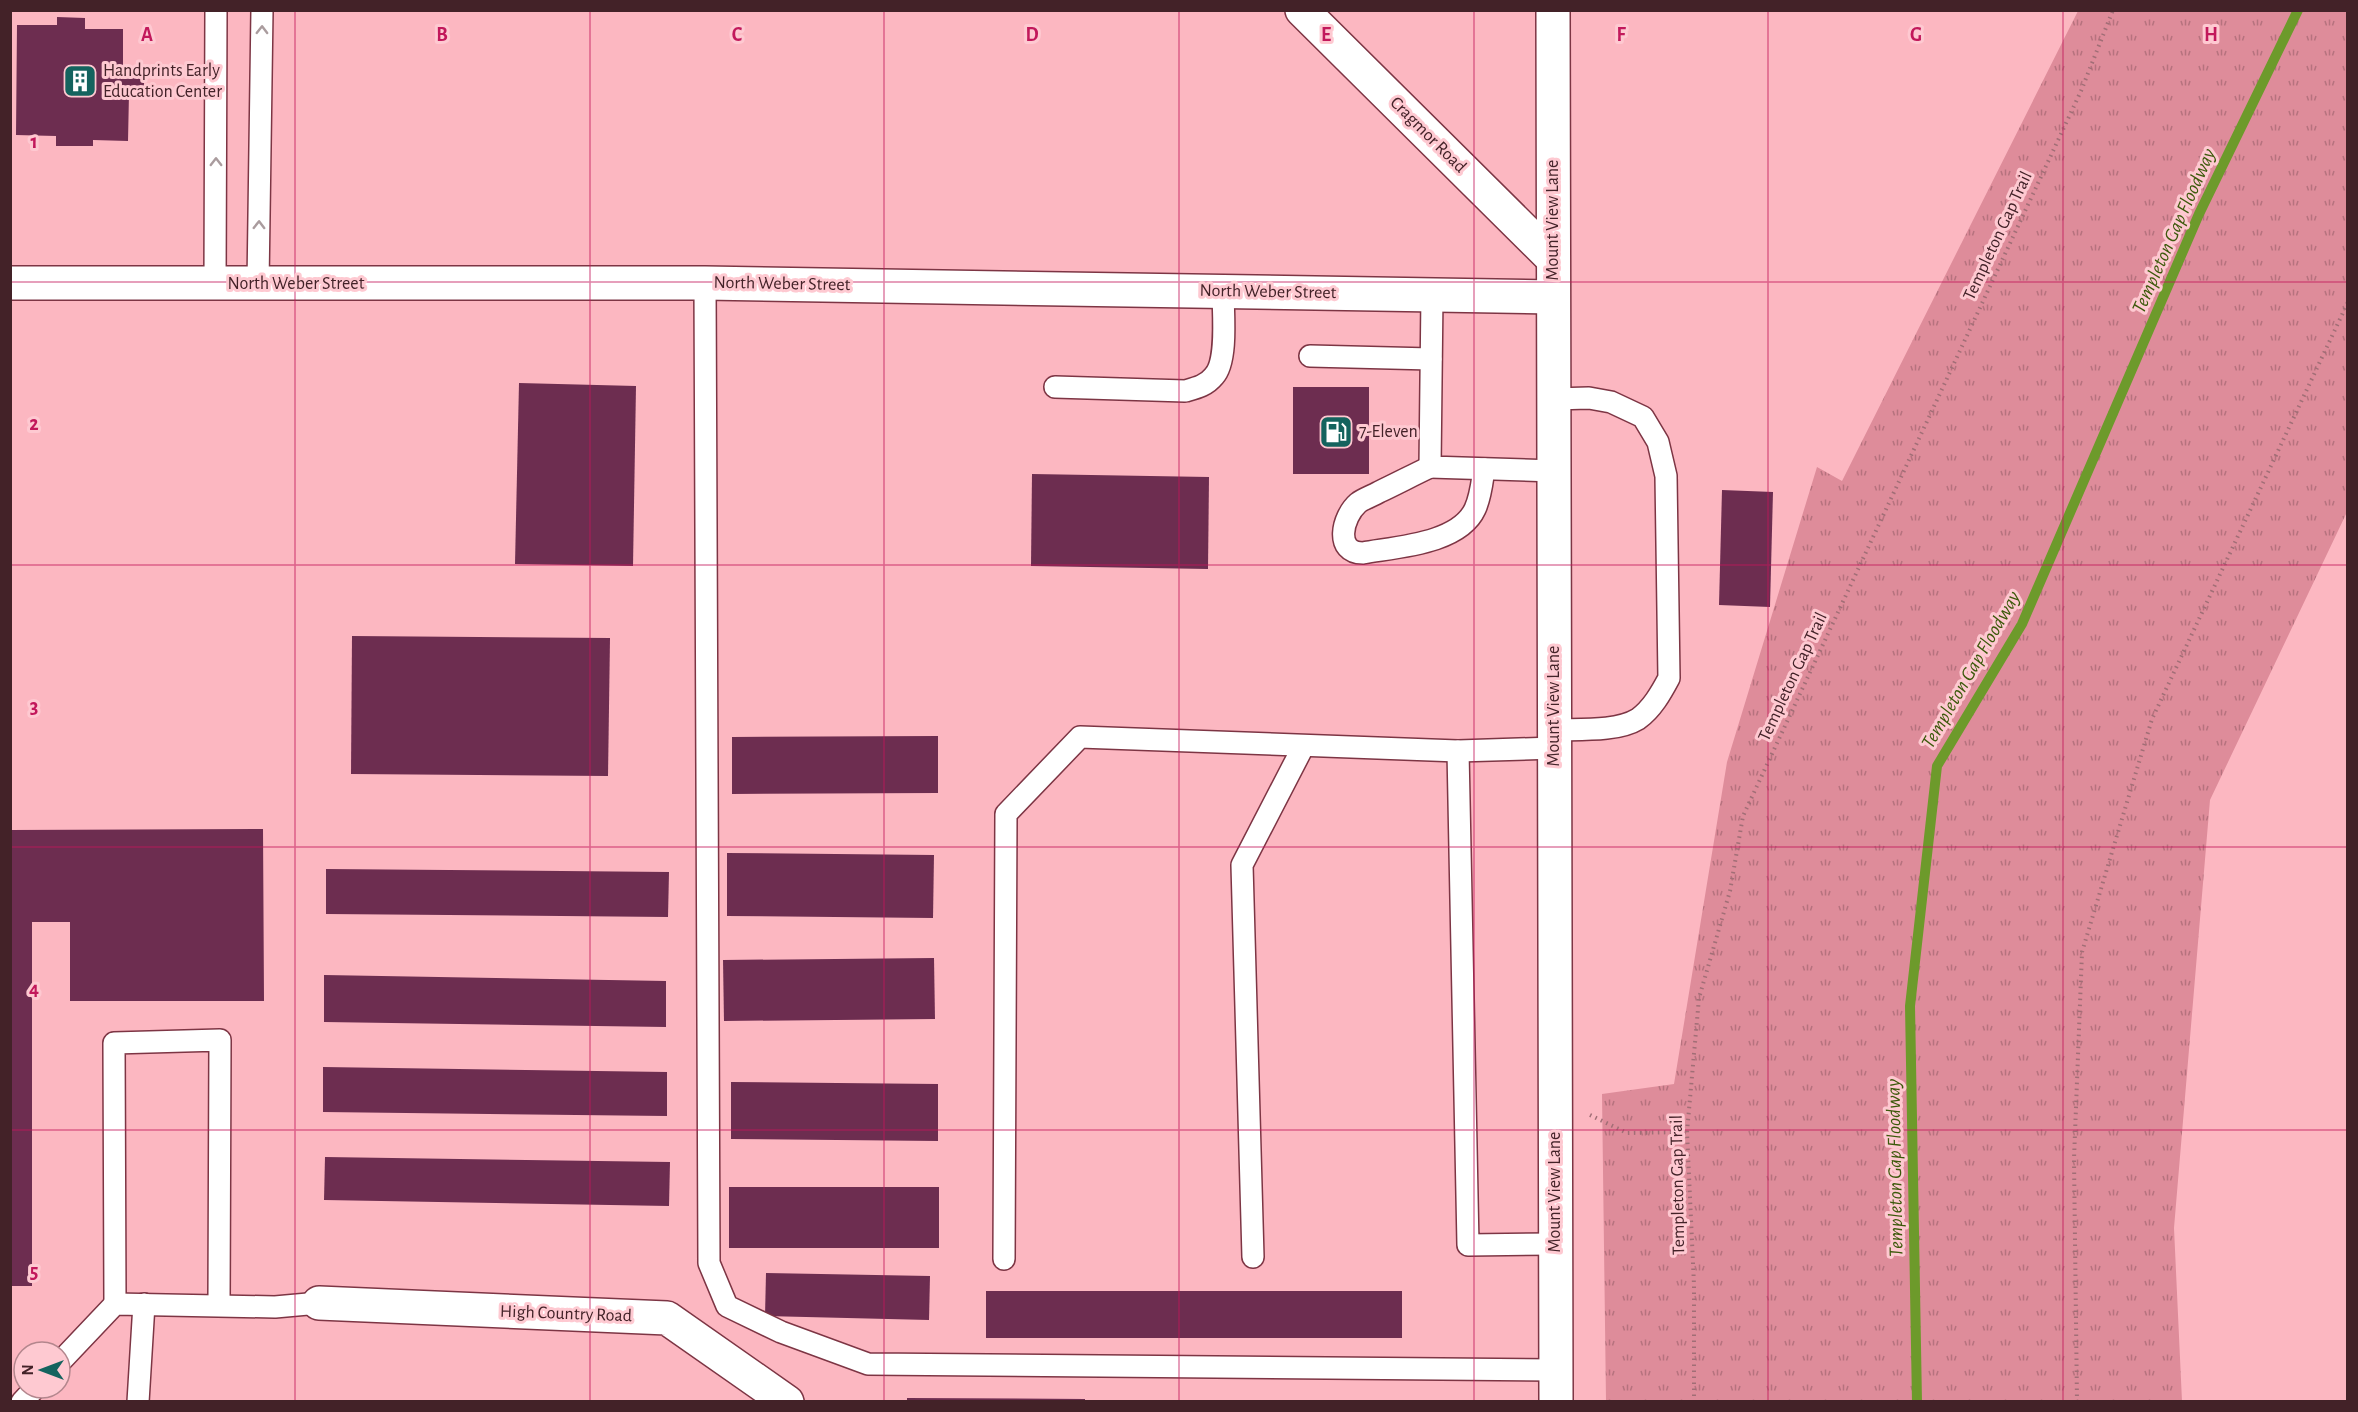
<svg xmlns="http://www.w3.org/2000/svg" width="2358" height="1412" font-family="'Alegreya Sans',sans-serif">
<defs>
<pattern id="grass-tufts" width="24" height="20" patternUnits="userSpaceOnUse" patternTransform="scale(1.5)"><rect width="24" height="20" fill="#de8c9a"/><path d="M3 7l-1-3M5 7V3M7 7l1-3M15 17l-1-3M17 17v-4M19 17l1-3" fill="none" stroke="#b6727e"/></pattern>
</defs>
<rect width="100%" height="100%" fill="#fcb7c1"/>
<path fill="url(#grass-tufts)" d="M2078,11h269v501l-137,288 -36,428 8,173h-576l-4,-307 72,-10 53,-322 90,-295 25,14z"/>
<g fill="none" stroke-linecap="round" stroke-linejoin="round">
<path stroke="#6d9a2b" stroke-width="10" d="M1917,1402l-7,-396 27,-240 85,-142 177,-410 99,-204"/>
</g>
<g fill="#6d2d50">
<path d="M57,17l28,1v11h38v39l21,1v24h-15l-1,48 -35,-1v6h-37v-10l-40,-1 1,-110h40z"/>
<path d="M519,383l117,3 -3,180 -118,-2z"/>
<rect x="1293" y="387" width="76" height="87"/>
<path d="M1032,474l177,3 -1,92 -177,-3z"/>
<path d="M1722,490l51,2 -3,115 -51,-2z"/>
<path d="M352,636l258,2 -2,138 -257,-2z"/>
<path d="M938,736v57l-206,1v-57z"/>
<path d="M263,829l1,172h-194v-79h-38v364h-22v-456z"/>
<path d="M727,853l207,2 -1,63 -206,-2z"/>
<path d="M326,869l343,3 -1,45 -342,-3z"/>
<path d="M934,958l1,61 -211,2 -1,-61z"/>
<path d="M324,975l342,6v46l-342,-5z"/>
<path d="M323,1067l344,5v44l-344,-4z"/>
<path d="M731,1082l207,2v57l-207,-2z"/>
<path d="M325,1157l345,5 -1,44 -345,-6z"/>
<rect x="729" y="1187" width="210" height="61"/>
<path d="M766,1273l164,3 -1,44 -164,-4z"/>
<rect x="986" y="1291" width="416" height="47"/>
<path d="M907,1398l178,1v3h-178z"/>
</g>
<g fill="none" stroke-linecap="round" stroke-linejoin="round">
<defs>
<g id="service">
<path d="M705,283l4,980 18,43 54,26 87,32 688,6"/>
<path d="M215,284l1,-274"/>
<path d="M258,284l4,-274"/>
<path d="M1432,295l-2,172 124,4"/>
<path d="M1310,356l121,3"/>
<path d="M1055,387l130,4c11,-3 21,-5 29,-15 14,-15 9,-64 9,-85"/>
<path d="M1553,399l36,-1 22,4 32,15 15,25 8,34 3,202c-8,15 -17,31 -31,41 -21,13 -60,10 -84,11"/>
<path d="M1430,467c-17,8 -34,17 -51,25 -7,4 -16,7 -21,11 -16,14 -24,50 5,50 33,-6 96,-9 112,-44 6,-13 7,-27 9,-40"/>
<path d="M1458,751l10,494 87,-1"/>
<path d="M1253,1257l-11,-392 61,-118"/>
<path d="M1004,1259l2,-445 74,-77 378,14 96,-3"/>
<path d="M115,1304l-1,-261 106,-3 -1,265"/>
<path d="M60,1362l55,-58 160,3 44,-4"/>
<path d="M22,1402l13,-14"/>
<path d="M138,1402l6,-98"/>
</g>
<g id="minor">
<path d="M1302,10l251,249"/>
<path d="M10,283h695l848,14"/>
<path d="M319,1303l348,15 120,84"/>
</g>
<path id="tertiary" d="M1553,10l3,1392"/>
</defs>
<use href="#service" stroke="#7d3544" stroke-width="24"/>
<use href="#minor" stroke="#7d3544" stroke-width="36"/>
<use href="#tertiary" stroke="#7d3544" stroke-width="36"/>
<g stroke="#a16e76" stroke-width="4" stroke-dasharray="1.5 4.5" stroke-linecap="butt">
<path d="M1590,1115l37,18 60,-1"/>
<path d="M1694,1402v-117l-7,-153 12,-134 31,-107 13,-75 338,-725 32,-81"/>
<path d="M2077,1402l-3,-243 8,-207 70,-233 196,-417"/>
</g>
<use href="#service" stroke="#fff" stroke-width="21"/>
<use href="#minor" stroke="#fff" stroke-width="33"/>
<use href="#tertiary" stroke="#fff" stroke-width="33"/>
</g>
<defs><path id="oneway-chevron" d="M-2-3.5L2.5 0L-2 3.5" fill="none" stroke-width="1.6" stroke-linecap="round" stroke-linejoin="round" transform="scale(1.5)"/></defs>
<g stroke="#aa9c9e">
<use href="#oneway-chevron" transform="translate(262 30) rotate(-89)"/>
<use href="#oneway-chevron" transform="translate(216 162) rotate(-90)"/>
<use href="#oneway-chevron" transform="translate(259 225) rotate(-89)"/>
</g>
<path fill="none" stroke="#c2185b" stroke-width="1.5" stroke-opacity="0.55" d="M295,10v1392M590,10v1392M884,10v1392M1179,10v1392M1474,10v1392M1768,10v1392M2063,10v1392M10,282h2338M10,565h2338M10,847h2338M10,1130h2338"/>
<defs>
<symbol id="building-square" viewBox="-11 -11 22 22"><rect x="-9" y="-9" width="18" height="18" rx="4" fill="#14635e" stroke="#fec9d1"/><path d="M-4-6H4V6H1V3H-1V6H-4ZM-2.5-4.3h1.7v1.8h-1.7ZM.8-4.3h1.7v1.8H.8ZM-2.5-1h1.7V.8h-1.7ZM.8-1h1.7V.8H.8Z" fill="#fff"/></symbol>
<symbol id="fuel-square" viewBox="-11 -11 22 22"><rect x="-9" y="-9" width="18" height="18" rx="4" fill="#14635e" stroke="#fec9d1"/><path d="M-5.5-6h7V0h2V4h1.3V-2.5L3-4.5l.8-.8L6-3V5H2.5V1h-1V6h-7ZM-4.2-4.7v3.2H.2V-4.7Z" fill="#fff"/></symbol>
</defs>
<g fill-rule="evenodd">
<use href="#building-square" x="61" y="62" width="38" height="38"/>
<use href="#fuel-square" x="1317" y="413" width="38" height="38"/>
</g>
<g text-anchor="middle" dominant-baseline="central" stroke-width="6" stroke-linejoin="round" paint-order="stroke">
<g font-size="18" fill="#432228" stroke="#fec9d1" text-anchor="start">
<text x="103" y="71">Handprints Early<tspan x="103" dy="21">Education Center</tspan></text>
<text x="1359" y="432">7-Eleven</text>
</g>
<g font-size="18" fill="#432228" stroke="#fec9d1">
<text transform="translate(1428 135) rotate(45)">Cragmor Road</text>
<text transform="translate(1553 220) rotate(-90)">Mount View Lane</text>
<text transform="translate(1998 236) rotate(-65)">Templeton Gap Trail</text>
<text x="296" y="284">North Weber Street</text>
<text transform="translate(782 284) rotate(1)">North Weber Street</text>
<text transform="translate(1268 292) rotate(1)">North Weber Street</text>
<text transform="translate(1793 677) rotate(-65)">Templeton Gap Trail</text>
<text transform="translate(1554 706) rotate(-90)">Mount View Lane</text>
<text transform="translate(1678 1185) rotate(-91)">Templeton Gap Trail</text>
<text transform="translate(1555 1192) rotate(-90)">Mount View Lane</text>
<text transform="translate(566 1314) rotate(2)">High Country Road</text>
</g>
<g font-size="20" font-style="italic" fill="#3c590b" stroke="#fec9d1">
<text transform="translate(2174 231) rotate(-66)">Templeton Gap Floodway</text>
<text transform="translate(1971 670) rotate(-60)">Templeton Gap Floodway</text>
<text transform="translate(1895 1168) rotate(-91)">Templeton Gap Floodway</text>
</g>
</g>
<g font-size="20" text-anchor="middle" font-weight="bold" fill="#c2185b" stroke="#fec9d1" stroke-width="6" stroke-linejoin="round" paint-order="stroke">
<text x="147" y="41">A</text>
<text x="442" y="41">B</text>
<text x="737" y="41">C</text>
<text x="1032" y="41">D</text>
<text x="1326" y="41">E</text>
<text x="1621" y="41">F</text>
<text x="1916" y="41">G</text>
<text x="2211" y="41">H</text>
<text x="34" y="148">1</text>
<text x="34" y="430">2</text>
<text x="34" y="713">3</text>
<text x="34" y="995">4</text>
<text x="34" y="1278">5</text>
</g>
<rect width="2358" height="1412" fill="none" stroke="#432228" stroke-width="24"/>
<g transform="translate(42 1370) rotate(270)"><circle r="28" fill="#fec9d1" stroke="#b3868d" stroke-width="1.5"/>
<path d="M0-4.5L10 22L0 15L-10 22Z" fill="#14635e"/>
<text y="-9" font-size="16" font-weight="bold" text-anchor="middle" fill="#432228">N</text>
</g>
</svg>
